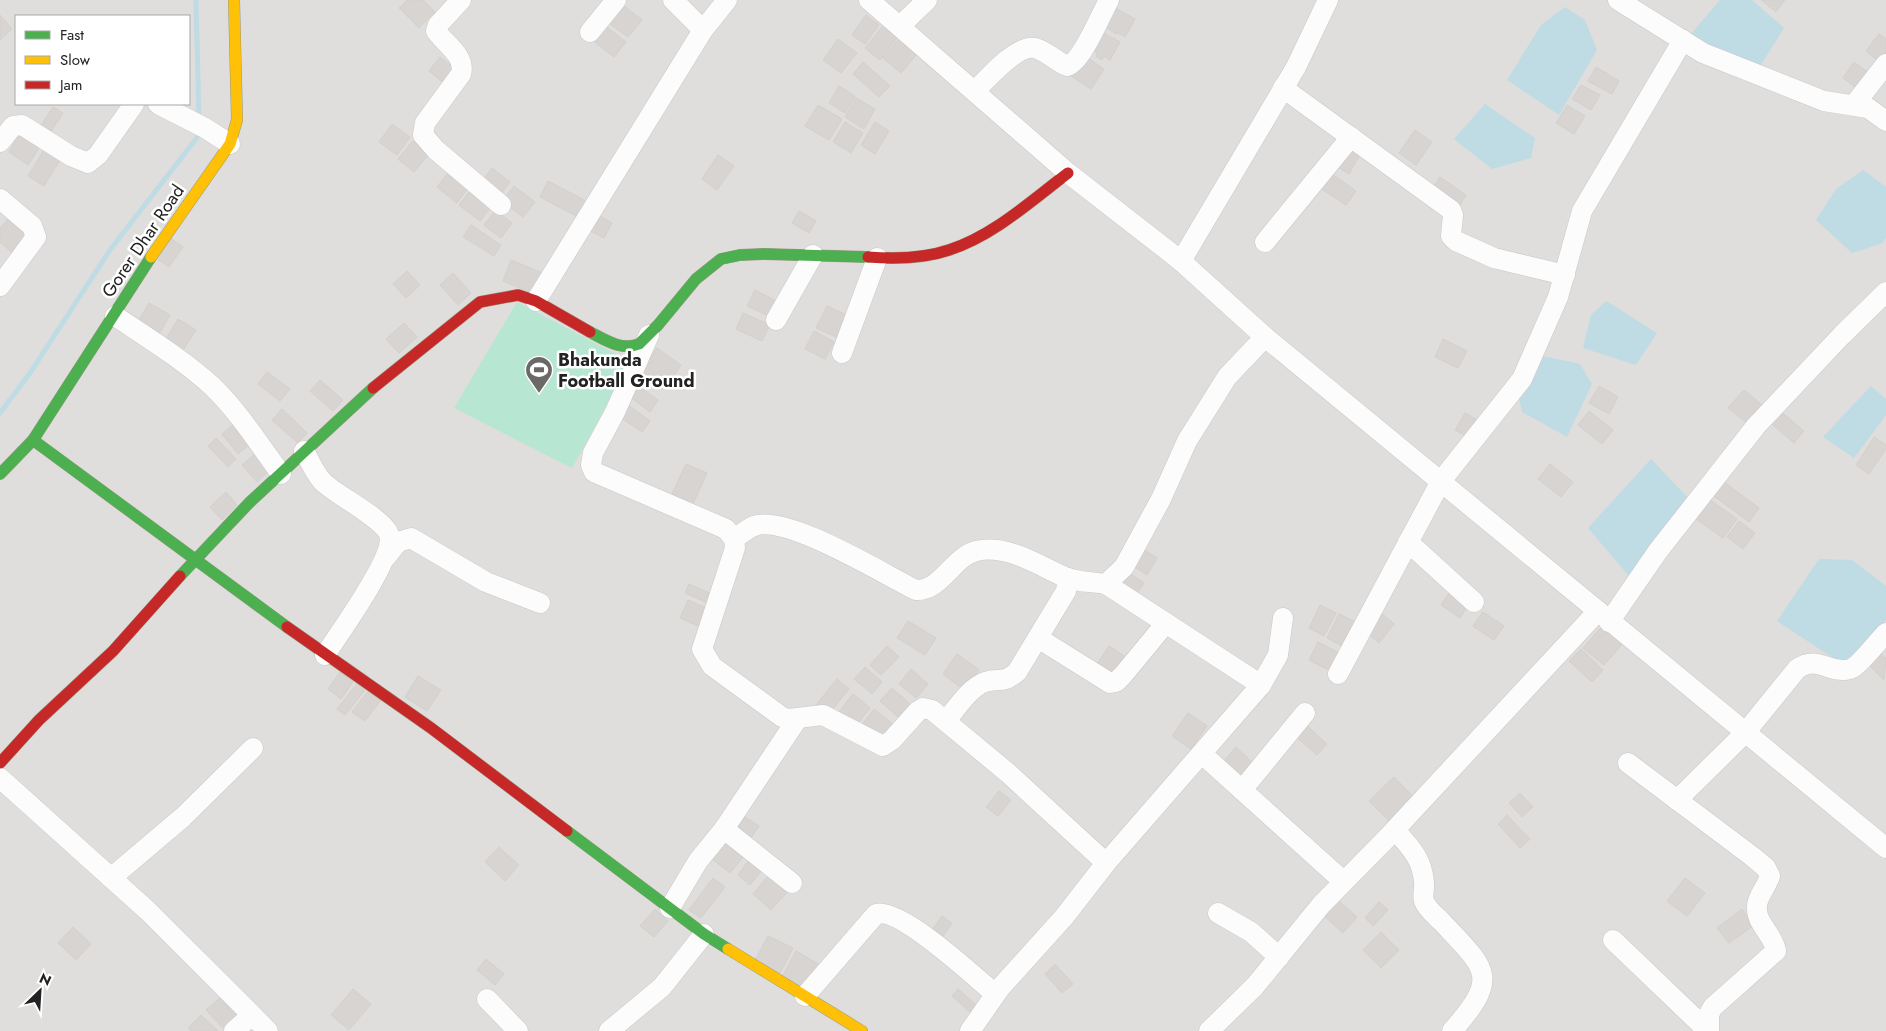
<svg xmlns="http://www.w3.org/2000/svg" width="1886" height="1031" font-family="Jost,sans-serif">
<rect width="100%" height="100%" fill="#f0eeeb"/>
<path fill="#dfdedc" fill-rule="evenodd" d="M0,0h1886v1031h-1886zM16,16h173v88h-173z"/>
<path fill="#b7e6d2" d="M517,302l114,60 -59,106 -118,-60z"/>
<g fill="#bfdbe3">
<path d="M1720,0h32l32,28 -25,40 -57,-22 -11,-12z"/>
<path d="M1565,7l20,13 12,30 -38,65 -52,-35 34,-55z"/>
<path d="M1485,104l50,34 -4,20 -39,11 -38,-30z"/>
<path d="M1863,170l23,17v50l-3,6 -31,10 -36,-33 20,-31z"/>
<path d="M1606,301l51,32 -21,32 -53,-17 8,-33z"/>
<path d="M1534,354l46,10 12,20 -25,53 -45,-25 -6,-28z"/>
<path d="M1871,386l15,13v16l-32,43 -31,-21z"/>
<path d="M1651,459l40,42 -62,75 -41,-48z"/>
<path d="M1819,559l33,1 34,26v34l-39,47 -70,-46z"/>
</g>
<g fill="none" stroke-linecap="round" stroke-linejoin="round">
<g stroke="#bfdbe3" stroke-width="5">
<path d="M196,0l3,119"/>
<path d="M0,413l30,-40 80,-123 89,-115v-5"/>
</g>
</g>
<g fill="#d7d4d2" stroke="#d3d0cc">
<path d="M407,0h16l12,12 -16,16 -20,-20z"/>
<path d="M1761,0h24l-9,12z"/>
<path d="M619,2l23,18 -14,17 -23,-17z"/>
<path d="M1110,5l25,14 -10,18 -8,-5 -1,2 -16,-11z"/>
<path d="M0,15l12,14 -12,11z"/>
<path d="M866,15l13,10 -14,19 -13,-9z"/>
<path d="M604,25l22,17 -12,15 -22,-17z"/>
<path d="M883,26l14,12 -17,22 -15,-12z"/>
<path d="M1098,30l22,12 -10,18 -6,-4 -2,4 -6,-4 1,-3 -9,-5z"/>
<path d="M1879,34l7,5v14l-7,9 -13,-11z"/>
<path d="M838,39l19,14 -16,20 -18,-13z"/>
<path d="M899,39l18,15 -16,19 -18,-15z"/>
<path d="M1085,56l19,13 -13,20 -20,-13z"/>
<path d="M440,57l16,12 -11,15 -16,-13z"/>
<path d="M863,62l27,24 -11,11 -26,-23z"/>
<path d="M1854,62l15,11 -11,16 -15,-11z"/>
<path d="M1596,67l23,14 -7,13 -24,-13z"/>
<path d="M1581,85l19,10 -9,15 -19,-11z"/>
<path d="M839,86l16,10 -10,17 -16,-10z"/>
<path d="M856,98l19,11 -11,20 -19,-12z"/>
<path d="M818,105l24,14 -13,21 -24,-14z"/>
<path d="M1567,105l18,11 -11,18 -18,-11z"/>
<path d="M53,107l10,6 -15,23 -10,-6z"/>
<path d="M845,122l18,11 -12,20 -18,-11z"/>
<path d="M875,122l14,9 -14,23 -14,-9z"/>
<path d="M392,124l18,13 -13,18 -18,-13z"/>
<path d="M1415,130l17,12 -16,23 -17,-12z"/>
<path d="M19,135l20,13 -11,17 -19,-13z"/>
<path d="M413,141l16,13 -15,18 -16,-13z"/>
<path d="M1345,146l15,8 -11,20 -14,-9z"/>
<path d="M44,150l16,10 -16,26 -16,-10z"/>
<path d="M718,155l16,11 -17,24 -15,-11z"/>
<path d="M492,168l18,14 -12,16 -18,-14z"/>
<path d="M449,172l20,15 -12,16 -20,-16z"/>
<path d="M1329,172l27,19 -10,14 -27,-18z"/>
<path d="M1440,177l26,18 -7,11 -26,-18z"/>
<path d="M548,181l40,21 -8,16 -40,-21z"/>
<path d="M514,186l21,16 -12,15 -21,-16z"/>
<path d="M471,190l21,15 -12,16 -21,-16z"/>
<path d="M496,210l16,13 -11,15 -17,-13z"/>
<path d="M799,211l17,10 -7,12 -17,-10z"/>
<path d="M596,214l16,9 -8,15 -17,-9z"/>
<path d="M8,219l21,20 -14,16 -15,-13v-14z"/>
<path d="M471,225l30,20 -7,11 -31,-19z"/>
<path d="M170,238l13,9 -14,20 -13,-9z"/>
<path d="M511,260l34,14 -8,21 -34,-14z"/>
<path d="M407,271l13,14 -14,13 -13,-14z"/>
<path d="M453,273l18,20 -13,12 -18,-20z"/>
<path d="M755,290l23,12 -7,15 -24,-11z"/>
<path d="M149,303l21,12 -15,26 -21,-13z"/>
<path d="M827,306l24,11 -10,22 -25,-11z"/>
<path d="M743,313l27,12 -8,16 -26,-12z"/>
<path d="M178,319l18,11 -15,23 -17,-11z"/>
<path d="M404,323l13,14 -18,16 -13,-14z"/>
<path d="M814,331l20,11 -9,17 -20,-10z"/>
<path d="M1443,339l24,12 -9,17 -23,-11z"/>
<path d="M657,348l24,17 -16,24 -25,-16z"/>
<path d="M267,372l23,17 -10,12 -22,-17z"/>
<path d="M320,380l23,20 -10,11 -23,-20z"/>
<path d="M637,385l21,15 -8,12 -21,-16z"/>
<path d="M1599,386l19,11 -9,17 -20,-11z"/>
<path d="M1744,390l18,15 -15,18 -19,-15z"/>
<path d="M628,405l22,16 -8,11 -22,-15z"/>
<path d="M282,409l25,24 -9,10 -26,-23z"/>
<path d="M1778,409l26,22 -10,12 -26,-22z"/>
<path d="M1589,411l24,19 -11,14 -24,-19z"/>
<path d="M1465,413l18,10 -10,17 -18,-10z"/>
<path d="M234,424l16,20 -12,10 -16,-20z"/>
<path d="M1874,437l12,8v4l-17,25 -13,-9z"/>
<path d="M216,438l20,21 -8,8 -20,-21z"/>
<path d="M255,454l15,16 -13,12 -15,-17z"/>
<path d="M686,464l21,9 -14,31 -21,-10z"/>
<path d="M1550,464l23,18 -12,15 -23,-18z"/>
<path d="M1720,479l39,29 -10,14 -39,-29z"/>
<path d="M226,492l11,13 -15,15 -12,-13z"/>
<path d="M1709,499l28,20 -14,19 -28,-20z"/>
<path d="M1739,521l16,12 -12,16 -16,-12z"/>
<path d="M1140,547l17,11 -10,17 -17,-11z"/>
<path d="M1126,571l18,12 -9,14 -19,-11z"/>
<path d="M689,584l25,11 -4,9 -25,-11z"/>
<path d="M1450,592l19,12 -9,14 -19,-13z"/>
<path d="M688,600l18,8 -8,18 -18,-8z"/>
<path d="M1320,605l16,8 -12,23 -15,-8z"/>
<path d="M1380,612l14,12 -15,19 -14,-12z"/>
<path d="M1483,612l21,14 -10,14 -21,-14z"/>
<path d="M1339,614l17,8 -12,25 -17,-9z"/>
<path d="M908,621l28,17 -11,17 -28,-17z"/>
<path d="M1604,624l20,18 -20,23 -21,-17z"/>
<path d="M1318,642l23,12 -9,18 -23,-12z"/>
<path d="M887,646l12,11 -18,18 -11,-10z"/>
<path d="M1109,646l18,12 -14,21 -18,-12z"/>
<path d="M1581,649l22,21 -11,12 -23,-21z"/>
<path d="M1877,650l9,8 -2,22 -19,-19z"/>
<path d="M957,654l22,16 -15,20 -21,-16z"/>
<path d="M865,667l17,15 -10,12 -18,-15z"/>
<path d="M911,669l17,15 -12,14 -17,-14z"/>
<path d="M340,672l13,10 -12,17 -13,-10z"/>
<path d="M418,676l23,14 -14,21 -22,-14z"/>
<path d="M837,679l12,10 -21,26 -12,-10z"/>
<path d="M357,684l8,6 -20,25 -8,-6z"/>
<path d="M892,688l18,16 -12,13 -18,-16z"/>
<path d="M368,691l13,9 -16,21 -13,-9z"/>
<path d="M853,694l17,14 -15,19 -17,-14z"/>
<path d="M874,709l20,16 -13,16 -20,-15z"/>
<path d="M1188,713l19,13 -16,23 -19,-13z"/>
<path d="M1303,722l24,22 -10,11 -25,-22z"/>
<path d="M1236,747l18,17 -14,16 -18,-17z"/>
<path d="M1394,777l20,20 -25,24 -20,-20z"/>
<path d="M999,791l12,9 -13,16 -12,-9z"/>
<path d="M1520,793l13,14 -11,10 -13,-14z"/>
<path d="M1507,815l23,24 -10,9 -22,-24z"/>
<path d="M745,817l14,9 -10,15 -14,-9z"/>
<path d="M720,837l24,19 -14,17 -24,-19z"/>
<path d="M499,847l20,18 -14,16 -20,-19z"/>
<path d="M749,860l13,10 -12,15 -12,-10z"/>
<path d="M769,875l19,16 -17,19 -18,-16z"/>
<path d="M713,878l12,9 -24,31 -12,-8z"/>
<path d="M1685,878l20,15 -18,23 -20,-15z"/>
<path d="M1335,898l22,19 -14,16 -22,-20z"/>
<path d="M1379,902l9,8 -15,16 -8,-8z"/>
<path d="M655,909l13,12 -14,16 -14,-11z"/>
<path d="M1742,909l12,16 -25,18 -12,-15z"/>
<path d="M942,916l10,7 -14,21 -11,-7z"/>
<path d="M73,927l18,17 -15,16 -18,-17z"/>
<path d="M1381,932l18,18 -18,18 -18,-18z"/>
<path d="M768,936l25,12 -13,25 -25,-13z"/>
<path d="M796,951l24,14 -13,25 -25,-13z"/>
<path d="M486,959l18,15 -9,11 -18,-15z"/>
<path d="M1055,964l18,20 -11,9 -17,-19z"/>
<path d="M353,989l18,15 -22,26 -18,-15z"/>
<path d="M958,989l18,16 -6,7 -18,-16z"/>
<path d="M220,998l20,21 -14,12 -20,-21z"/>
<path d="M201,1015l17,16h-27l-3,-3z"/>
</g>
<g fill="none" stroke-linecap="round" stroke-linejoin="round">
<defs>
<g id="street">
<path d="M461,0l-23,25 -2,6c10,14 30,25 25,43l-36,49 -2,12 13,15 65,55"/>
<path d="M673,0l30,30"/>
<path d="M869,0l199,173 113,88 84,76 621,511"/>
<path d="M1618,0l85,53 121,48 44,7 18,13"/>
<path d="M900,26l27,-26"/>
<path d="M590,32l26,-32"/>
<path d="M1283,88l168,122 2,5 -2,21 5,5 38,17 71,17"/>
<path d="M975,91c12,-12 42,-47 60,-43 11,3 21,13 32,18 15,-4 34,-52 42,-66"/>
<path d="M158,104l47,24 25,16"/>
<path d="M1854,105l32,-41"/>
<path d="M0,142l13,-16 9,-1 49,31 17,7 10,-8 36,-51"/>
<path d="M0,199l32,27 4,11 -36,49"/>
<path d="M1265,242l86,-105"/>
<path d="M1181,261l115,-194 32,-67"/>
<path d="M536,301l167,-271 24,-30"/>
<path d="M115,316c33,22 67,43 97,70 26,25 47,58 69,88"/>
<path d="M776,320l37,-65"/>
<path d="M649,335l-34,77 -22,41 -2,12 3,7 132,57 8,10 1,9 -33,101 10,17 70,51 7,2 34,-4 60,31 9,-6 26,-29 5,-3 9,2 76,63 98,90"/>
<path d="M842,353l35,-95"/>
<path d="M304,451c6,10 12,25 20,32 16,14 54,33 64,49 11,20 -50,103 -63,123"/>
<path d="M734,539c6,-4 13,-10 20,-13 33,-12 129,48 162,64 25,1 37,-33 60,-39 31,-8 65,16 91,27 11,4 27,4 39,6l18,-17 37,-68 26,-58 40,-64 38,-40"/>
<path d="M1408,542l66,60"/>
<path d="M386,557l12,-15 13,-4 75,44 54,21"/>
<path d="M1106,584l155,101"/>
<path d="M1609,622l49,-71 98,-125 86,-91 44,-43"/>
<path d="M1038,638l72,45 6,-1 7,-7 43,-52"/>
<path d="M1338,674l103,-193 81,-102 36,-82 24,-86 101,-171"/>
<path d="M946,721c10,-12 23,-33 39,-39 16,-5 16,3 32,-10l49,-81 2,-13"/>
<path d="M1202,754l141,127"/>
<path d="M1628,763l125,94 13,11 4,8c-3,10 -13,21 -13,30 -2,17 17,29 19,45l-63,56 -4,7v17"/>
<path d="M0,778l148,133 120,120"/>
<path d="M1242,790l63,-77"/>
<path d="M1677,800l68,-67 52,-64c21,-15 33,6 53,0 8,-2 29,-29 36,-36"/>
<path d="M724,829l68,54"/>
<path d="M1395,830c15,17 27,28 29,52 1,5 -2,13 0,19 2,7 12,15 17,20 45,48 60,55 11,110"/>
<path d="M111,878l72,-61 70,-69"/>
<path d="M670,908l28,-47 26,-32 74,-111"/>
<path d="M1218,913l33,19 28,25"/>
<path d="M1613,940l95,91"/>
<path d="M805,996l71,-82c24,-7 99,63 119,80"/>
<path d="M487,999l31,32"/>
<path d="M234,1031l17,-15"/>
<path d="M609,1031l53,-44 42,-53"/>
<path d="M970,1031l30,-43 64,-71 42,-54 155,-178 17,-30 5,-37"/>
<path d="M1209,1031l46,-45 66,-81 67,-68 210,-226"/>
</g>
<g id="fast">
<path d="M590,332c15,8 32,19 49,12l19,-19 38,-46 25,-20 19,-4 24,-1 104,3"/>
<path d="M33,440l254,187"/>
<path d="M0,474l33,-34 118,-183"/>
<path d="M180,576l69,-73 124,-115"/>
<path d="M567,831l137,103 24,15"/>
</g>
<g id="slow">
<path d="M151,257l79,-113 7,-24 -3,-120"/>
<path d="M728,949l134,82"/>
</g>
<g id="jam">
<path d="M868,257c27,2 55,2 81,-7 44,-14 82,-49 119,-77"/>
<path d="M373,388l107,-86 38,-7 18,6 54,31"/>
<path d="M287,627l144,101 136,103"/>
<path d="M0,763l39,-43 74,-69 67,-75"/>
</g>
</defs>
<use href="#street" stroke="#c9c8c7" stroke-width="21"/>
<use href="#fast" stroke="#999a82" stroke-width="12"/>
<use href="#slow" stroke="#999a82" stroke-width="12"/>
<use href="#jam" stroke="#999a82" stroke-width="12"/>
<use href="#street" stroke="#fdfcfc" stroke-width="20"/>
<use href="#fast" stroke="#4caf50" stroke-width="11"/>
<use href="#slow" stroke="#ffc107" stroke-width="11"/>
<use href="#jam" stroke="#c62828" stroke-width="11"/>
</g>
<defs>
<symbol id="stadium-pin" viewBox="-11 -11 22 30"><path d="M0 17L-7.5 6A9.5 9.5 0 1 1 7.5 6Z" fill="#6a6968" stroke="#fff"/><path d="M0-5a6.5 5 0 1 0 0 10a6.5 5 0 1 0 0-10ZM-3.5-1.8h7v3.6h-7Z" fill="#fff"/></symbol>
</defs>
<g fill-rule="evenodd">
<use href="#stadium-pin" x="523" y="354" width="32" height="43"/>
</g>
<g text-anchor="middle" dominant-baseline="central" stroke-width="5" stroke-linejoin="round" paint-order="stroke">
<g font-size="18" fill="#222" stroke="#fff">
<text transform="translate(143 241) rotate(-56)">Gorer Dhar Road</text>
</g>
<g font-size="18" font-weight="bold" fill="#222" stroke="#fff" text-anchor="start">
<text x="558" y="360">Bhakunda<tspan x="558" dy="21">Football Ground</tspan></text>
</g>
</g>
<rect x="15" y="15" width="175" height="90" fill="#ffffff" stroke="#a7a7a7"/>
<rect x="25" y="31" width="25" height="8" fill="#4caf50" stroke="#a7a7a7"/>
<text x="60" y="40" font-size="15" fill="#222222">Fast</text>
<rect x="25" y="56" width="25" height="8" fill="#ffc107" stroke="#a7a7a7"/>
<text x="60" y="65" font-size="15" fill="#222222">Slow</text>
<rect x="25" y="81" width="25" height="8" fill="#c62828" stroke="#a7a7a7"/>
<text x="60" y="90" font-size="15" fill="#222222">Jam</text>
<g transform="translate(40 991) rotate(25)" stroke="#ffffff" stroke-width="4" paint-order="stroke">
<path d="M0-4L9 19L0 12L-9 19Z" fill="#222222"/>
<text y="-8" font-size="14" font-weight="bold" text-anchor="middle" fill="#222222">N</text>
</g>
</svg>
